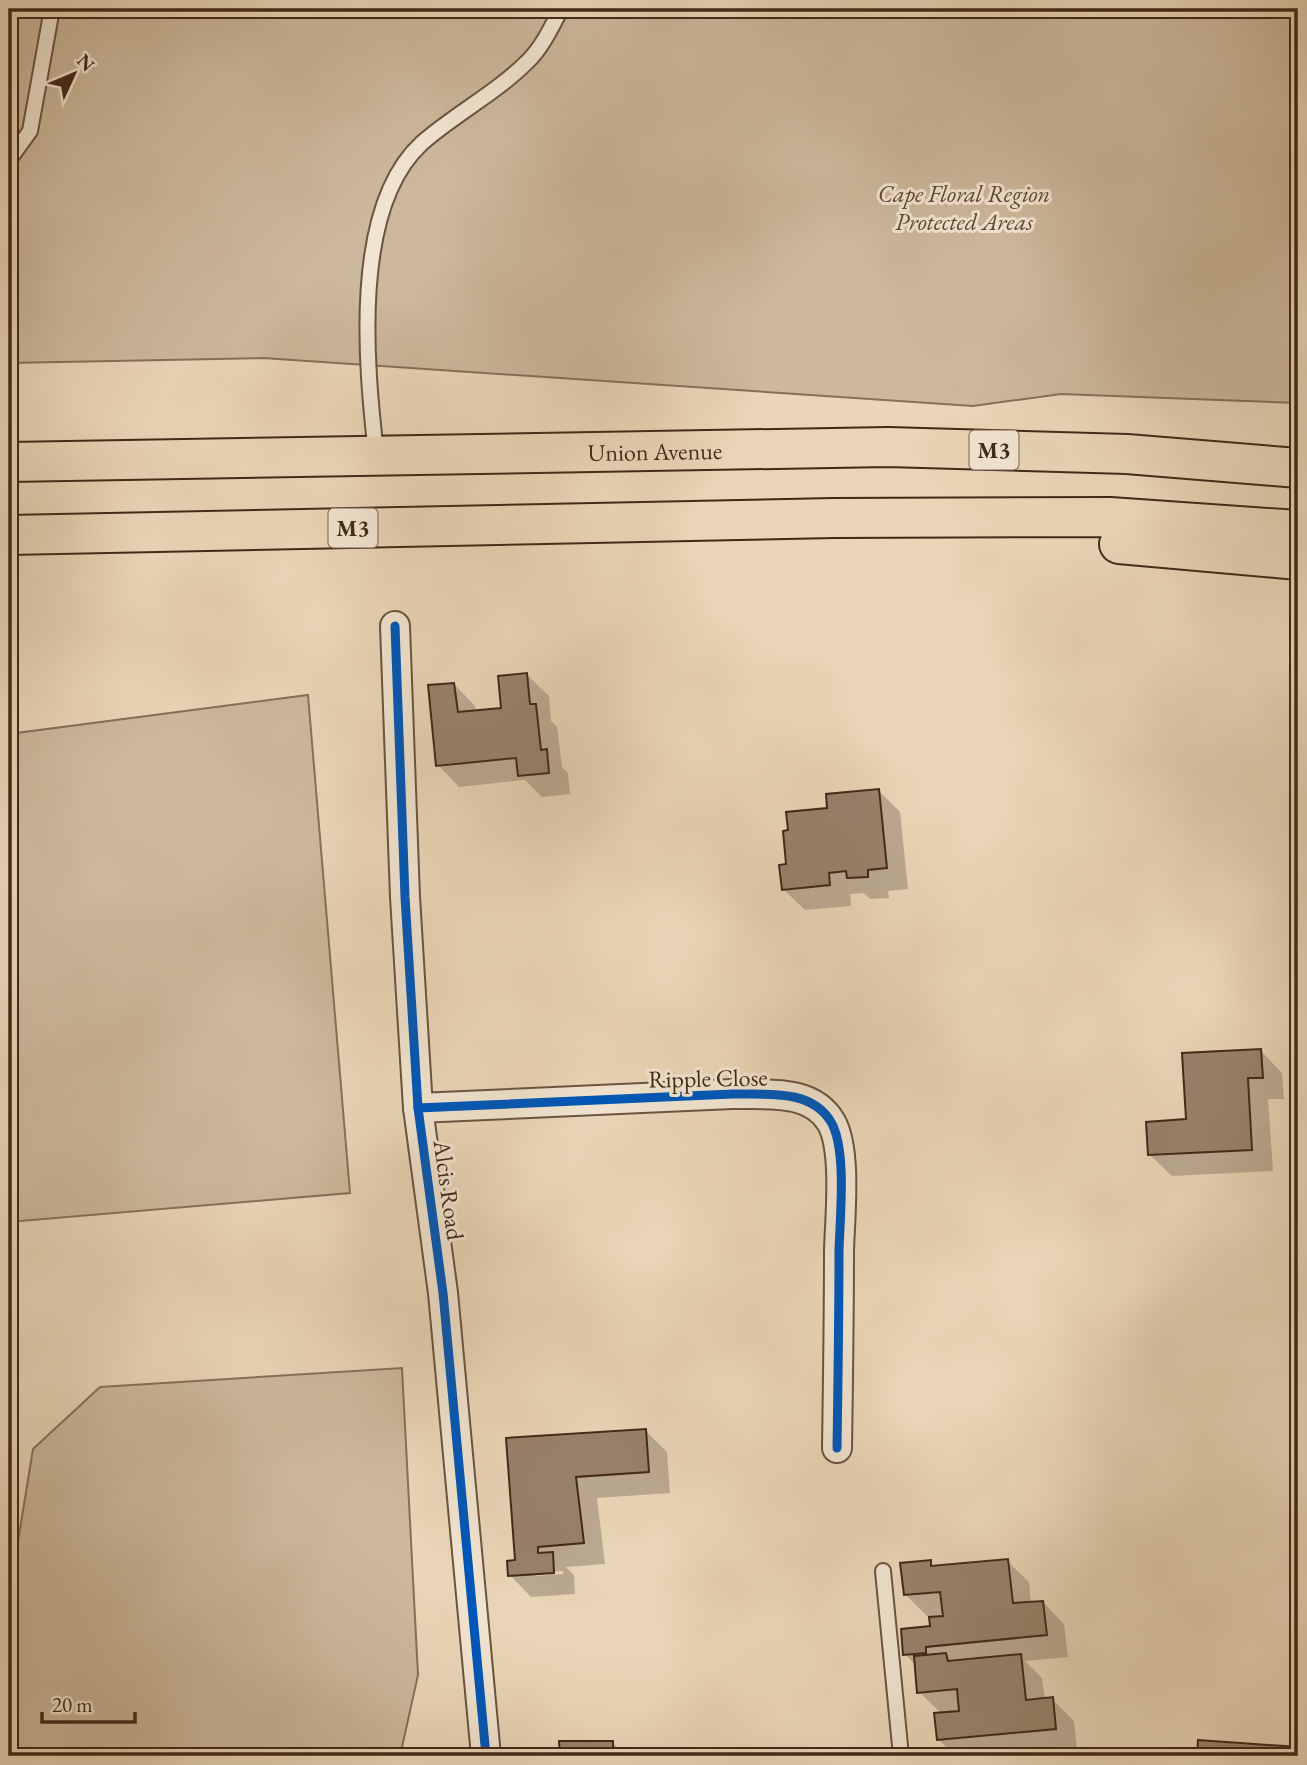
<svg xmlns="http://www.w3.org/2000/svg" width="1307" height="1765" font-family="'EB Garamond',serif">
<rect width="100%" height="100%" fill="#e9d5b7"/>
<filter id="stains"><feTurbulence type="fractalNoise" baseFrequency=".00286" numOctaves="4"/><feColorMatrix values="0 0 0 0 .2 0 0 0 0 .09 0 0 0 0 .02 0 0 0 .5 -.17"/></filter>
<radialGradient id="worn" r=".72"><stop offset=".6" stop-color="#630" stop-opacity="0"/><stop offset="1" stop-color="#630" stop-opacity=".3"/></radialGradient>
<g fill="#ccb89c" stroke="#86705a" stroke-width="2">
<path d="M9,9h1289v394l-237,-9 -88,12 -710,-48 -254,5z"/>
<path d="M308,695l42,498 -341,29v-488z"/>
<path d="M402,1368l16,307 -18,81h-391v-159l24,-148 67,-62z"/>
</g>
<g fill="#0003" fill-rule="evenodd">
<path d="M527,675l22,21 2,25 6,6 5,40 6,6 2,21 -28,3 -17,-17 -66,7 -21,-22 16,-81 21,22 1,6 27,-3z"/>
<path d="M879,791l21,21 8,77 -20,2 1,7 -19,1 -6,-6 -14,1 1,12 -46,4 -22,-21 5,-23 41,-56z"/>
<path d="M1261,1051l21,22 2,26h-16l5,72 -101,5 -22,-21z"/>
<path d="M645,1430l22,22 3,41 -73,5 8,66 -39,3 8,8 1,19 -44,3 -21,-22 7,-13 -9,-122zM563,1571v3l-28,2v-4z"/>
<path d="M1007,1561l22,21 2,21 12,-1 21,22 4,33 -43,4 17,17 3,22 7,-1 22,22 3,29 -64,6h-58l-17,-17 4,-25 -23,-22 -3,-26 -11,-12 27,-26 -1,-12h-4l-22,-22 25,-32 5,5z"/>
<path d="M612,1742l14,14h-65v-13z"/>
<path d="M1200,1742l98,7v7h-99z"/>
</g>
<g fill="#98826b" stroke="#412918" stroke-width="2">
<path d="M527,673l3,31h6l5,46 6,-1 2,24 -31,3 -2,-18 -80,8 -8,-81 26,-2 4,29 43,-4 -3,-32z"/>
<path d="M879,789l8,79 -19,2v7l-21,1 -1,-7 -17,2 1,12 -48,5 -3,-25 7,-1 -3,-33 5,-1 -2,-18 41,-4 -1,-14z"/>
<path d="M1261,1049l2,29h-15l4,72 -104,5 -2,-33 40,-3 -4,-66z"/>
<path d="M646,1429l3,43 -73,5 8,66 -46,4v6l15,-1 1,21 -46,3 -1,-15 8,-1 -9,-122z"/>
<path d="M1008,1559l5,44 30,-2 4,34 -121,12v6l-23,2 -2,-26 29,-3 -1,-9 14,-1 -3,-24 -36,3 -4,-32 31,-3v6z"/>
<path d="M946,1653l2,8 73,-7 5,46 27,-3 3,32 -119,11 -3,-27 25,-2 -2,-22 -40,4 -3,-37z"/>
<path d="M1198,1740l100,7v9h-101z"/>
<path d="M559,1741h54v15h-53z"/>
</g>
<g fill="none" stroke-linecap="round" stroke-linejoin="round">
<defs>
<g id="lane">
<path d="M9,160l21,-29 22,-122"/>
<path d="M376,453c-10,-88 -25,-245 46,-310 33,-29 74,-50 105,-81 15,-14 25,-36 34,-53"/>
<path d="M883,1571l18,185"/>
</g>
<g id="street">
<path d="M395,626l10,271 13,211 25,185 43,463"/>
<path d="M418,1108l314,-14c33,1 79,-6 99,28 16,27 9,95 8,128 0,66 -1,132 -2,198"/>
</g>
<g id="highway">
<path id="s1" d="M9,462l879,-15 239,7 171,14"/>
<path d="M9,535l825,-17 276,-1 188,13"/>
<path d="M1119,544l179,16"/>
</g>
</defs>
<use href="#lane" stroke="#6b5440" stroke-width="18"/>
<use href="#street" stroke="#6b5440" stroke-width="32"/>
<use href="#highway" stroke="#412918" stroke-width="42"/>
<use href="#lane" stroke="#f1e4d0" stroke-width="14"/>
<use href="#street" stroke="#f1e4d0" stroke-width="28"/>
<use href="#highway" stroke="#e9d5b7" stroke-width="38"/>
<defs>
<g id="cycleway">
<path d="M395,626l10,271 13,211 25,185 43,463"/>
<path d="M418,1108l314,-14c33,1 79,-6 99,28 16,27 9,95 8,128 0,66 -1,132 -2,198"/>
</g>
</defs>
<use href="#cycleway" stroke="#f1e4d0" stroke-width="13"/>
<use href="#cycleway" stroke="#0057b8" stroke-width="9"/>
</g>
<g text-anchor="middle" dominant-baseline="central" stroke-width="6" stroke-linejoin="round" paint-order="stroke">
<g fill="#f1e4d0" stroke="#76614f" stroke-width="2">
<rect x="969.5" y="430.5" width="49" height="39" rx="5"/>
<rect x="328.5" y="508.5" width="49" height="39" rx="5"/>
</g>
<g font-size="23" font-weight="bold" fill="#412918">
<text x="994" y="450">M3</text>
<text x="353" y="528">M3</text>
</g>
<g font-size="24" font-style="italic" fill="#5d4632" stroke="#f1e4d0">
<text x="964" y="193">Cape Floral Region<tspan x="964" dy="28">Protected Areas</tspan></text>
</g>
<g font-size="24" fill="#412918" stroke="#f1e4d0">
<text stroke="none"><textPath href="#s1" startOffset="646">Union Avenue</textPath></text>
<text transform="translate(708 1078) rotate(-1)">Ripple Close</text>
<text transform="translate(449 1190) rotate(82)">Alcis Road</text>
</g>
</g>
<rect width="1307" height="1765" fill="none" stroke="#e9d5b7" stroke-width="35"/>
<rect x="10" y="10" width="1286" height="1744" fill="none" stroke="#412918" stroke-width="3.5"/>
<rect x="18" y="18" width="1272" height="1730" fill="none" stroke="#412918" stroke-width="2"/>
<g transform="translate(74 74) rotate(46)" stroke="#f1e4d0" stroke-width="5" paint-order="stroke">
<path d="M0-5L12 26L0 18L-12 26Z" fill="#412918"/>
<text y="-10" font-size="19" font-weight="bold" text-anchor="middle" fill="#412918">N</text>
</g>
<path d="M42 1712v10h93v-10" fill="none" stroke="#412918" stroke-width="3.5"/>
<text x="52" y="1712" font-size="21" fill="#412918" stroke="#f1e4d0" stroke-width="5" paint-order="stroke">20 m</text>
<rect width="100%" height="100%" filter="url(#stains)"/>
<rect width="100%" height="100%" fill="url(#worn)"/>
</svg>
